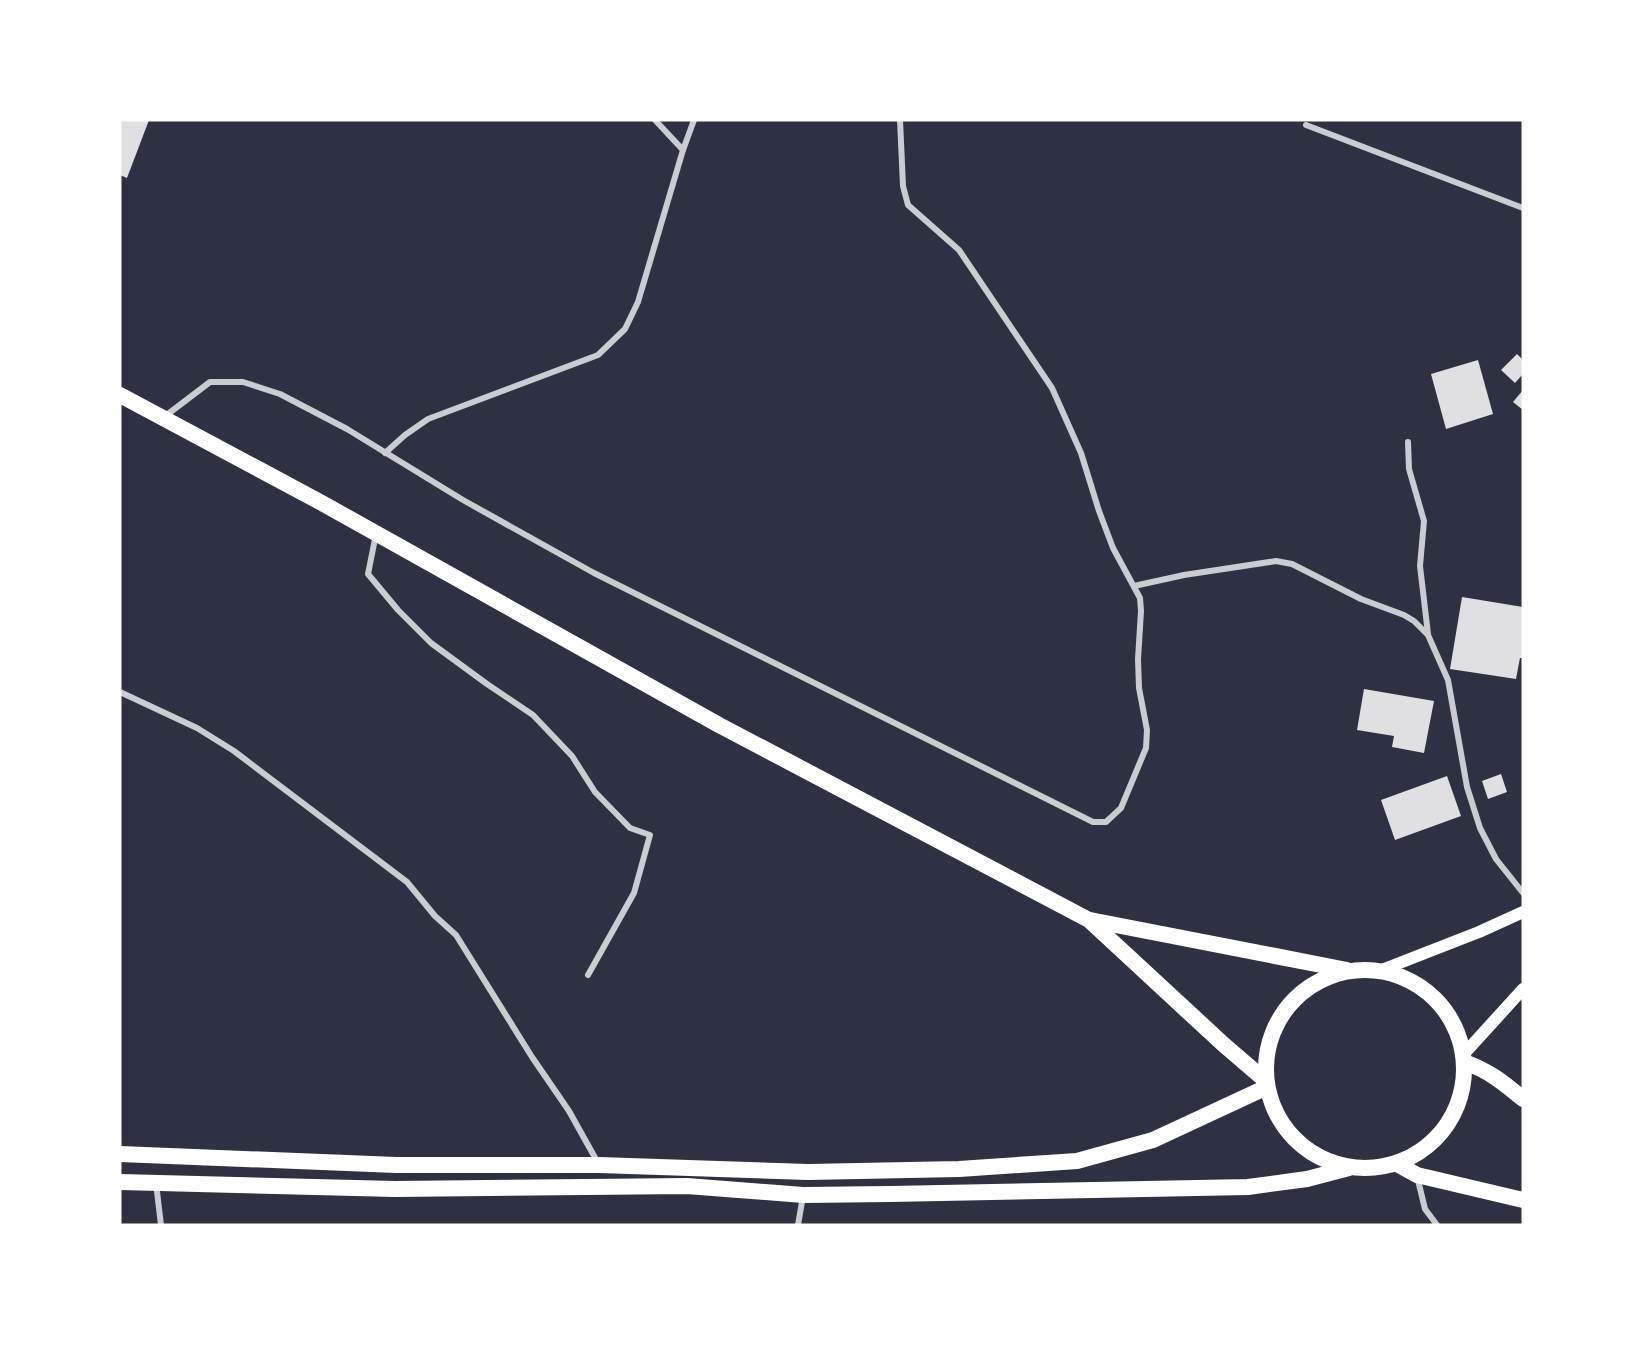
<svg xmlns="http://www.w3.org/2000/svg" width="1643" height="1345" font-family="'IBM Plex Sans',sans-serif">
<rect width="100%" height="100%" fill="#2d3142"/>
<g fill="#e0e0e3">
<path d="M120,120h29l-22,58 -7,-3z"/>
<path d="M1517,354l6,6v14l-8,9 -14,-13z"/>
<path d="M1478,360l15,54 -47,15 -15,-55z"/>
<path d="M1523,390v20l-10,-8z"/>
<path d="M1462,597l61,10v51h-3l-4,21 -66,-10z"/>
<path d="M1364,689l70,12 -10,52 -32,-6 2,-11 -37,-6z"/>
<path d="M1501,774l6,18 -19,7 -6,-18z"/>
<path d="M1447,776l14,40 -66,24 -14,-40z"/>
</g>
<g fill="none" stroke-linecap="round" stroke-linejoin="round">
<g stroke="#caccd0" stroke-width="6">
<path d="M655,120l28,30"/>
<path d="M1306,125l217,83"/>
<path d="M164,417l46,-35h33l37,12 67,35 116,71 131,73 499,249h13l15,-14 25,-60 1,-18 -8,-42 -1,-29 3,-48 -1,-13 -27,-50 -14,-37 -18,-58 -29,-65 -93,-138 -51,-45 -5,-19 -3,-66"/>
<path d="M1408,442l1,27 15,52 -4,45 8,68"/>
<path d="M385,453l20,-18 23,-16 170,-64 27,-26 13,-27 45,-152 11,-30"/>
<path d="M376,534l-8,40 30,36 33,33 56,41 46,31 39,41 23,36 35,36 20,7 -16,58 -46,82"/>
<path d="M1134,586l50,-11 92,-14 16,3 69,35 43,16 10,6 14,14 20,45 19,107 13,41 16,31 27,34"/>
<path d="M120,692l77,36 37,23 173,131 28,34 21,19 76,122 37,54 29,52"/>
<path d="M1417,1176l8,33 12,16"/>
<path d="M156,1183l5,42"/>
<path d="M798,1225l5,-29"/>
</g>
<g stroke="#fff" stroke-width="12">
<path d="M1379,971l100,-39 44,-20"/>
<path d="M1463,1055l60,-66"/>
</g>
<g stroke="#fff" stroke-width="16">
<path d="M120,395l200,107 399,223 370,195 134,124 43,37"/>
<path d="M1090,920l257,50"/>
<circle cx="1365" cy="1069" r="99"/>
<path d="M1464,1062c24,8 40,21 59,37"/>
<path d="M120,1154l276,11h203l209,7 151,-3 118,-8 76,-21 114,-53"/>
<path d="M1397,1164l20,11 106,25"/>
<path d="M120,1182l275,7 292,-3 116,9 87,-1 358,-7 59,-8 42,-11"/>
</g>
</g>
<rect width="1643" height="1345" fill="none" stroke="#ffffff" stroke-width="243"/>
</svg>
